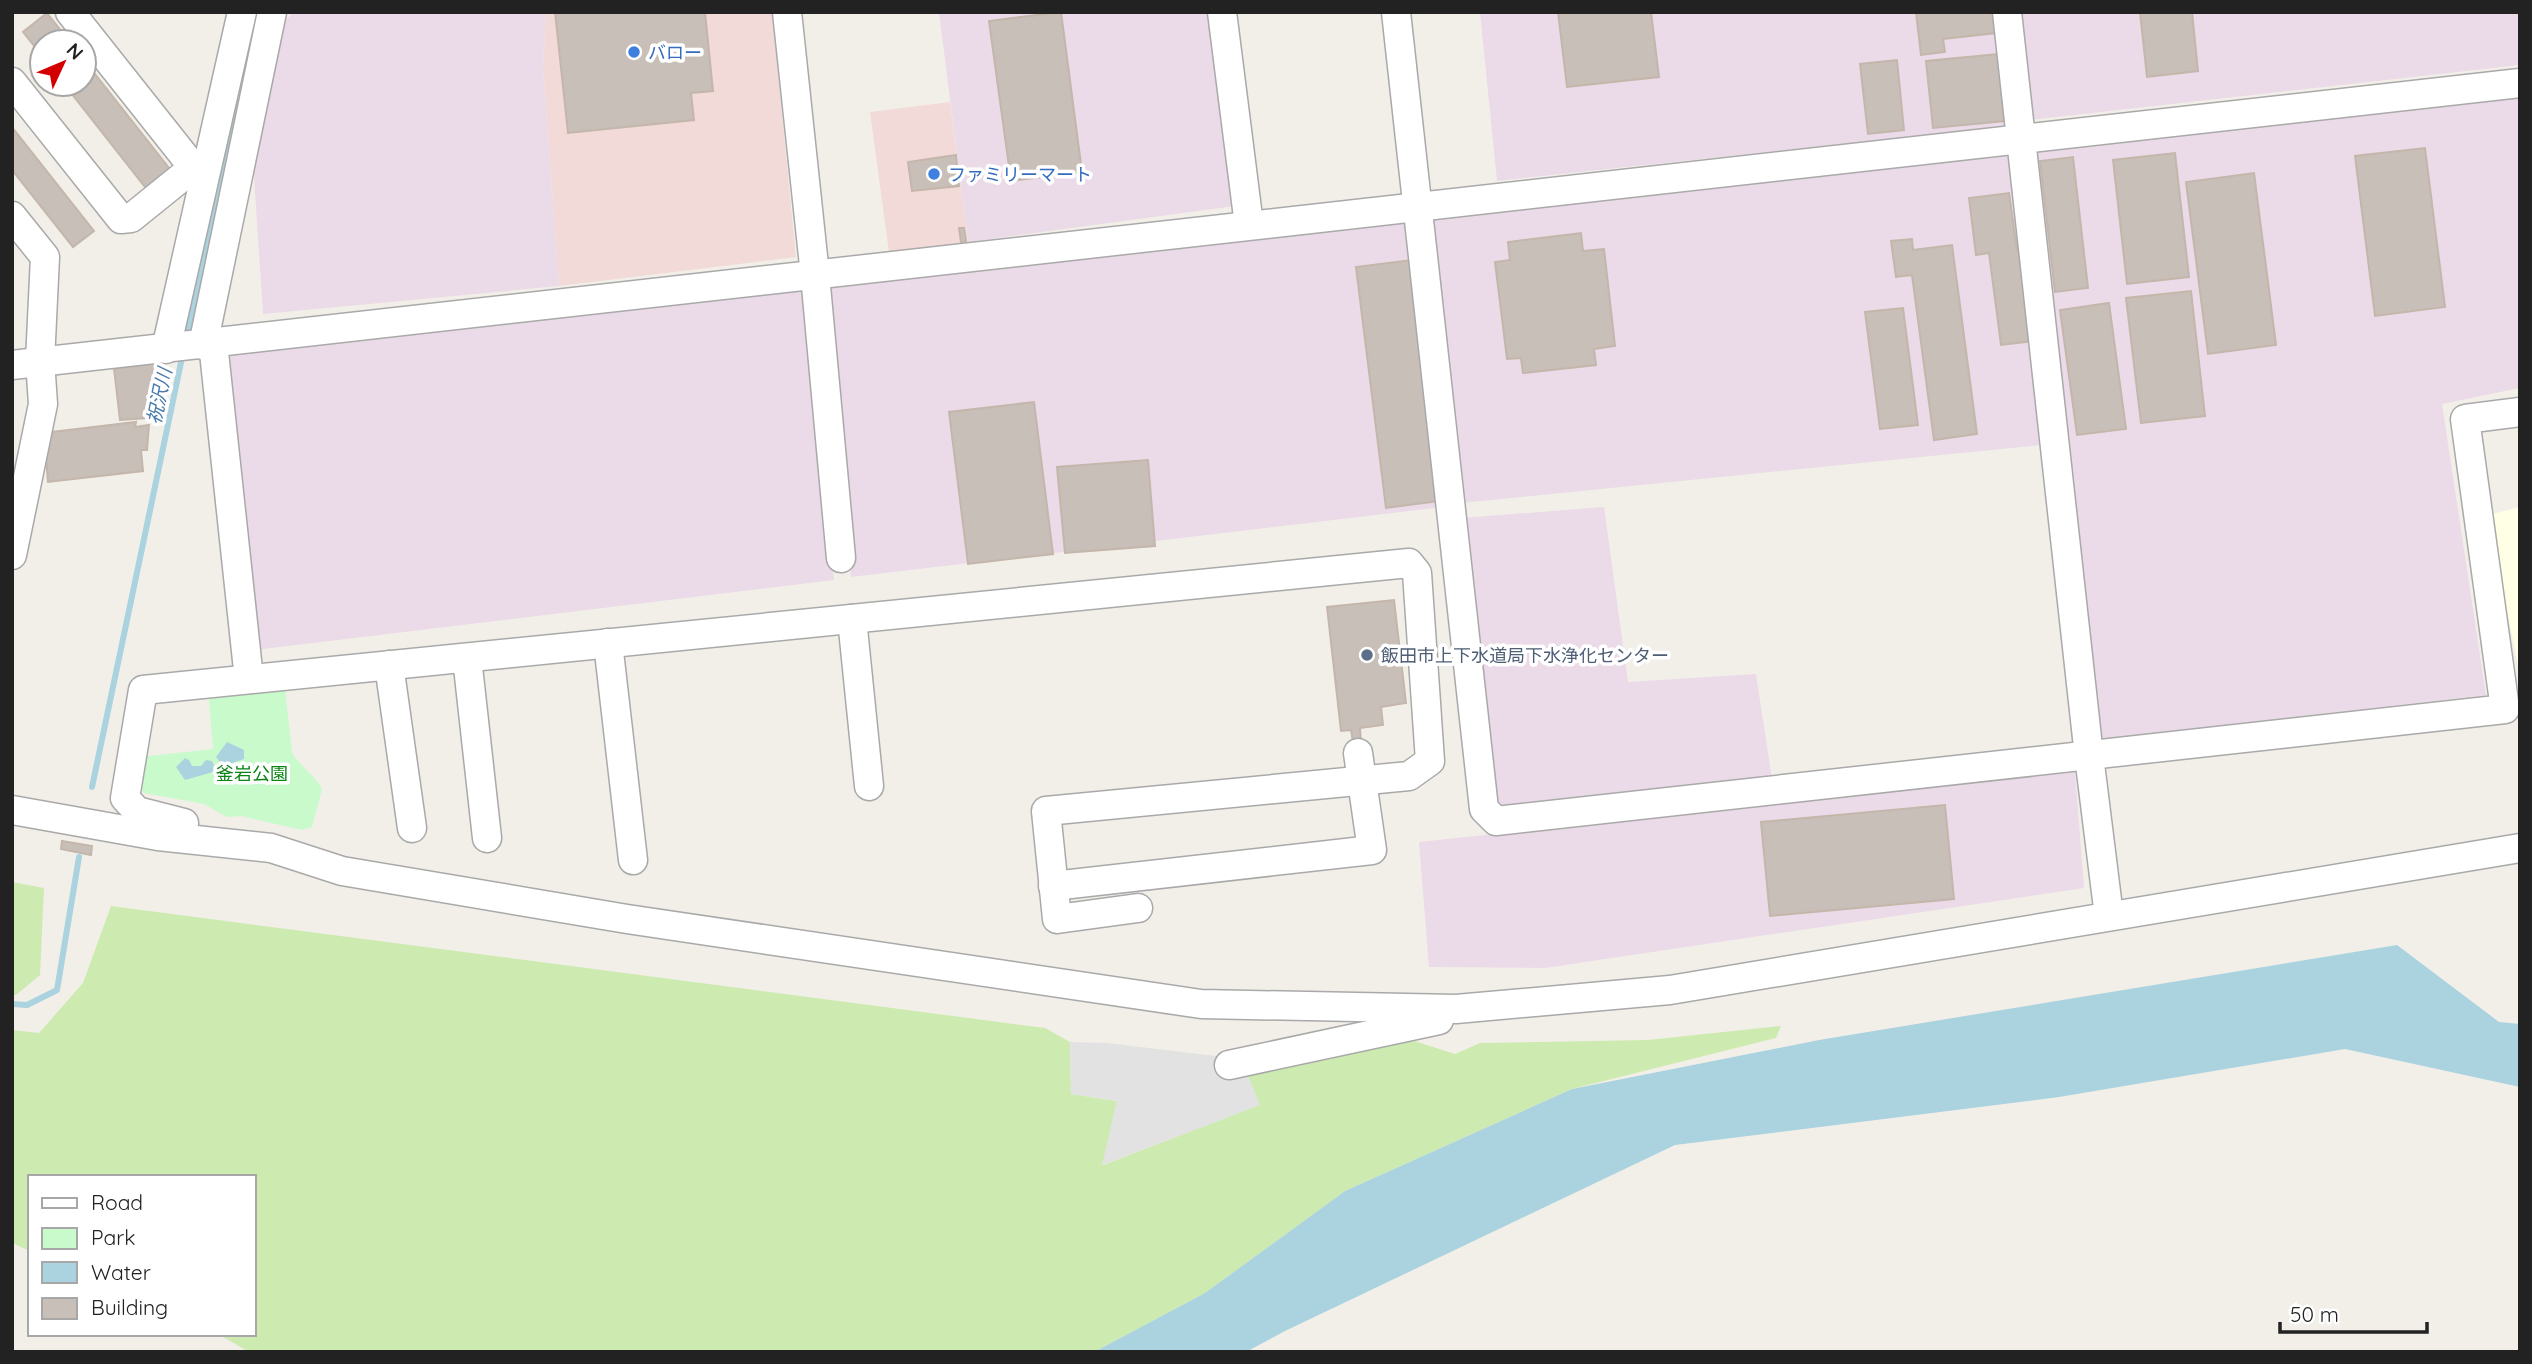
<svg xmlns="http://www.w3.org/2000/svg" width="2532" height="1364" font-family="Quicksand,'Noto Sans JP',sans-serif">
<rect width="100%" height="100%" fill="#f2efe9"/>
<g fill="#f2dad9">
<path d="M546,12h226l24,245 -237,29 -16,-219z"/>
<path d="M950,102l18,140 -79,10 -19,-140z"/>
</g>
<g fill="#ebdbe8">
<path d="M294,12h252l-3,55 16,219 -296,28 -11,-169 28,-119z"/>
<path d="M939,12h269l27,194 -267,36z"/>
<path d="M1480,12h513l14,114 -510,55z"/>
<path d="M2017,12h503v53l-491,55z"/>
<path d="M2519,94l1,294 -78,16 44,291 -384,44 -69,-592z"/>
<path d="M2014,149l27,296 -580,58 -35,-290z"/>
<path d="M1408,216l35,291 -592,70 -27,-295z"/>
<path d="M804,287l30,293 -579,70 -35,-299z"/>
<path d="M1604,507l24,175 128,-8 16,105 -277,30 -33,-291z"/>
<path d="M2075,772l9,116 -539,80 -116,-1 -10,-125z"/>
</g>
<path fill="#ffffe5" d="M2520,507v169l-32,-161z"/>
<g fill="#cdebb0">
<path d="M12,882l32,6 -4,87 -24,20h-4z"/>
<path d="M111,906l934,122 25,14 1,52 46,7 -14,64 156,-60 -13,-32 162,-34 47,15 25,-11 168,-3 133,-14 -5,12 -204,51 -227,102 -140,102 -111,59h-845l-31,-18h36v-157h-224v74l-18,-8v-213l27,3 44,-50z"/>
</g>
<path fill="#c8facc" d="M285,689l7,63c7,15 23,22 30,37l-10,38 -10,3 -61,-14 -14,1 -23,-13 -60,-11 -5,-7 1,-29 73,-8 -4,-50z"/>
<path fill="#e2e2e2" d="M1070,1042l37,1 134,16 19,46 -158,60 15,-64 -46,-7z"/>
<g fill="#aad3df">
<path d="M227,742l17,8v9l-21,7 -7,-9z"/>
<path d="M185,758l4,2 3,6h9l5,-6 6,1 5,10 -32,9 -9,-13z"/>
<path d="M2397,945l102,77 21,2v63l-175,-38 -286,48 -384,48 -390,186 -39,21h-152l111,-59 140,-102 227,-102 247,-49z"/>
</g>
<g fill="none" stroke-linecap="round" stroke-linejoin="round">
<g stroke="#aad3df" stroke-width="6">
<path d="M186,339l50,-239"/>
<path d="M92,787l91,-434"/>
<path d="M12,1004l15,1 30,-15 22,-133"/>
</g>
</g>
<g fill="#c7bfb8" stroke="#c4b6ab" stroke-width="2">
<path d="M555,12h150l8,79 -22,2 3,27 -126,13z"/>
<path d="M1061,12l21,160 -71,9 -22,-160z"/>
<path d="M1558,12h93l8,65 -92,10z"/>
<path d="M1916,12h77l3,21 -53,6 2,13 -24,3z"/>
<path d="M2140,12h52l6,59 -51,6z"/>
<path d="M47,13l23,29h-28v14l-19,-24z"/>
<path d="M1998,54l7,67 -72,7 -7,-67z"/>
<path d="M84,60l89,113 -24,19 -85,-108h20z"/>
<path d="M1897,60l7,70 -36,4 -8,-70z"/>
<path d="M12,127l82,104 -21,16 -61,-77z"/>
<path d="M2425,148l20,159 -70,9 -20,-160z"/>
<path d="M2175,153l14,124 -62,7 -14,-124z"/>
<path d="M956,155l3,31 -47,5 -4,-29z"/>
<path d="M2073,157l15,131 -33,4 -15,-131z"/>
<path d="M2254,173l22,172 -68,9 -22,-172z"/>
<path d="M2009,193l8,57 4,-1 12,92 -32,4 -12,-92 -13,2 -7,-57z"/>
<path d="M959,228h5l2,13 -5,1z"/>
<path d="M1581,233l2,18 21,-2 11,97 -21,3 2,16 -73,8 -2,-15 -14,1 -12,-97 15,-2 -2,-18z"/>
<path d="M1912,239l1,11 39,-5 25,189 -43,6 -22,-165 -16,2 -5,-36z"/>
<path d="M1411,260l29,241 -54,7 -30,-241z"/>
<path d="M2191,291l14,125 -64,7 -15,-125z"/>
<path d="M2109,303l17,126 -49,6 -17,-125z"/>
<path d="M1903,308l15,117 -38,4 -15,-117z"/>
<path d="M155,363l3,34 -1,4h-10l1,17 -28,2 -6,-52z"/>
<path d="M1034,402l19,152 -85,10 -19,-152z"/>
<path d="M136,422l-1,5 14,-2 -2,25h-6l2,21 -95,11 -4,-49z"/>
<path d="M1148,460l7,86 -90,7 -8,-86z"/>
<path d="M1394,600l12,103 -25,4 2,18 -23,3 1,13 -8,1 -2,-12 -10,1 -14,-124z"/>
<path d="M1945,805l9,94 -184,17 -9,-94z"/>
<path d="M62,841l30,5 -1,9 -30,-6z"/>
</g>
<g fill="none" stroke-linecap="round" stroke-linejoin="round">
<defs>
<g id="minor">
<path d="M787,12l28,263 26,283"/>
<path d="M1222,12l27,213"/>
<path d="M1396,12l88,797 12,12 1009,-112 -40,-290 55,-7"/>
<path d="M2007,12l82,744 20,160"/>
<path d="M12,82l109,137 10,-1 57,-46 1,-10 -119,-150"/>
<path d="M12,216l33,41 -5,104 3,43 -31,151"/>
<path d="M213,343l36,336"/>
<path d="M203,345l69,-333"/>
<path d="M166,349l76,-337"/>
<path d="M12,365l2508,-282"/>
<path d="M852,619l17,167"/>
<path d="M608,643l25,217"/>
<path d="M467,658l20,180"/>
<path d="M389,665l23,163"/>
<path d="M12,810l146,26 113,12 71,23 285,48 574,85 255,5 214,-19 850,-142"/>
<path d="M184,823l-47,-12 -12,-13 18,-108 1266,-127 8,10 13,188 -21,15 -363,35 11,108 81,-11"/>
<path d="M1053,886l319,-36 -14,-97"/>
<path d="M1229,1065l210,-45"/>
</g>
</defs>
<use href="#minor" stroke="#a9a9a9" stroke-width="31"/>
<use href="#minor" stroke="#fff" stroke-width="28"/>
</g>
<g fill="#3f7fe0" stroke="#fff" stroke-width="2.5">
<circle cx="634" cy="52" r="7"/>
<circle cx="934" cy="174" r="7"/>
</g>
<circle fill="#5c6f8a" stroke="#fff" stroke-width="2.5" cx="1367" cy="655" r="7"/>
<g text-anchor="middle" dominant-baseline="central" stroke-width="7" stroke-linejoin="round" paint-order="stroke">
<g font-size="18" fill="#366cbe" stroke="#fff" text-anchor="start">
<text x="648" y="52">バロー</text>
<text x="948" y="174">ファミリーマート</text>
</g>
<g font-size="18" fill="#4e5e75" stroke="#fff" text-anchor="start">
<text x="1381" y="655">飯田市上下水道局下水浄化センター</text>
</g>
<g font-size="18" fill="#0c8416" stroke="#fff">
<text x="252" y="773">釜岩公園</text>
</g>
<g font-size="19" font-style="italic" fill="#4a7aab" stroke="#fff">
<text transform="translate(159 396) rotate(-78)">祝沢川</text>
</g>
</g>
<rect width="2532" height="1364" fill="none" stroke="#222222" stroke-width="28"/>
<rect x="28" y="1175" width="228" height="161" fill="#ffffff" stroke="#a7a7a7" stroke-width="2"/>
<rect x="42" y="1198" width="35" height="10" fill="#ffffff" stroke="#a7a7a7" stroke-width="2"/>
<text x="91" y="1210" font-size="21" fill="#222222">Road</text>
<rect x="42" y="1228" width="35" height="21" fill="#c8facc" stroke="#a7a7a7" stroke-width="2"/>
<text x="91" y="1245" font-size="21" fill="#222222">Park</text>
<rect x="42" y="1262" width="35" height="21" fill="#aad3df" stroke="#a7a7a7" stroke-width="2"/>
<text x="91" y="1280" font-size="21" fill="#222222">Water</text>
<rect x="42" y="1298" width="35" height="21" fill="#c7bfb8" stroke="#a7a7a7" stroke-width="2"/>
<text x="91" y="1315" font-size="21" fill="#222222">Building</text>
<g transform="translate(63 63) rotate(46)"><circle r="33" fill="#ffffff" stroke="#a7a7a7" stroke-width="2"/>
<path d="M0-5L12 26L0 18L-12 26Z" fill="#d40000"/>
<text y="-10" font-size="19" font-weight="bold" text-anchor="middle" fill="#222222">N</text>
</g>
<path d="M2280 1322v10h147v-10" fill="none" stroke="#222222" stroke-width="3.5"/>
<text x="2290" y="1322" font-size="21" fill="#222222" stroke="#ffffff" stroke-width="5" paint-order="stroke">50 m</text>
</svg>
